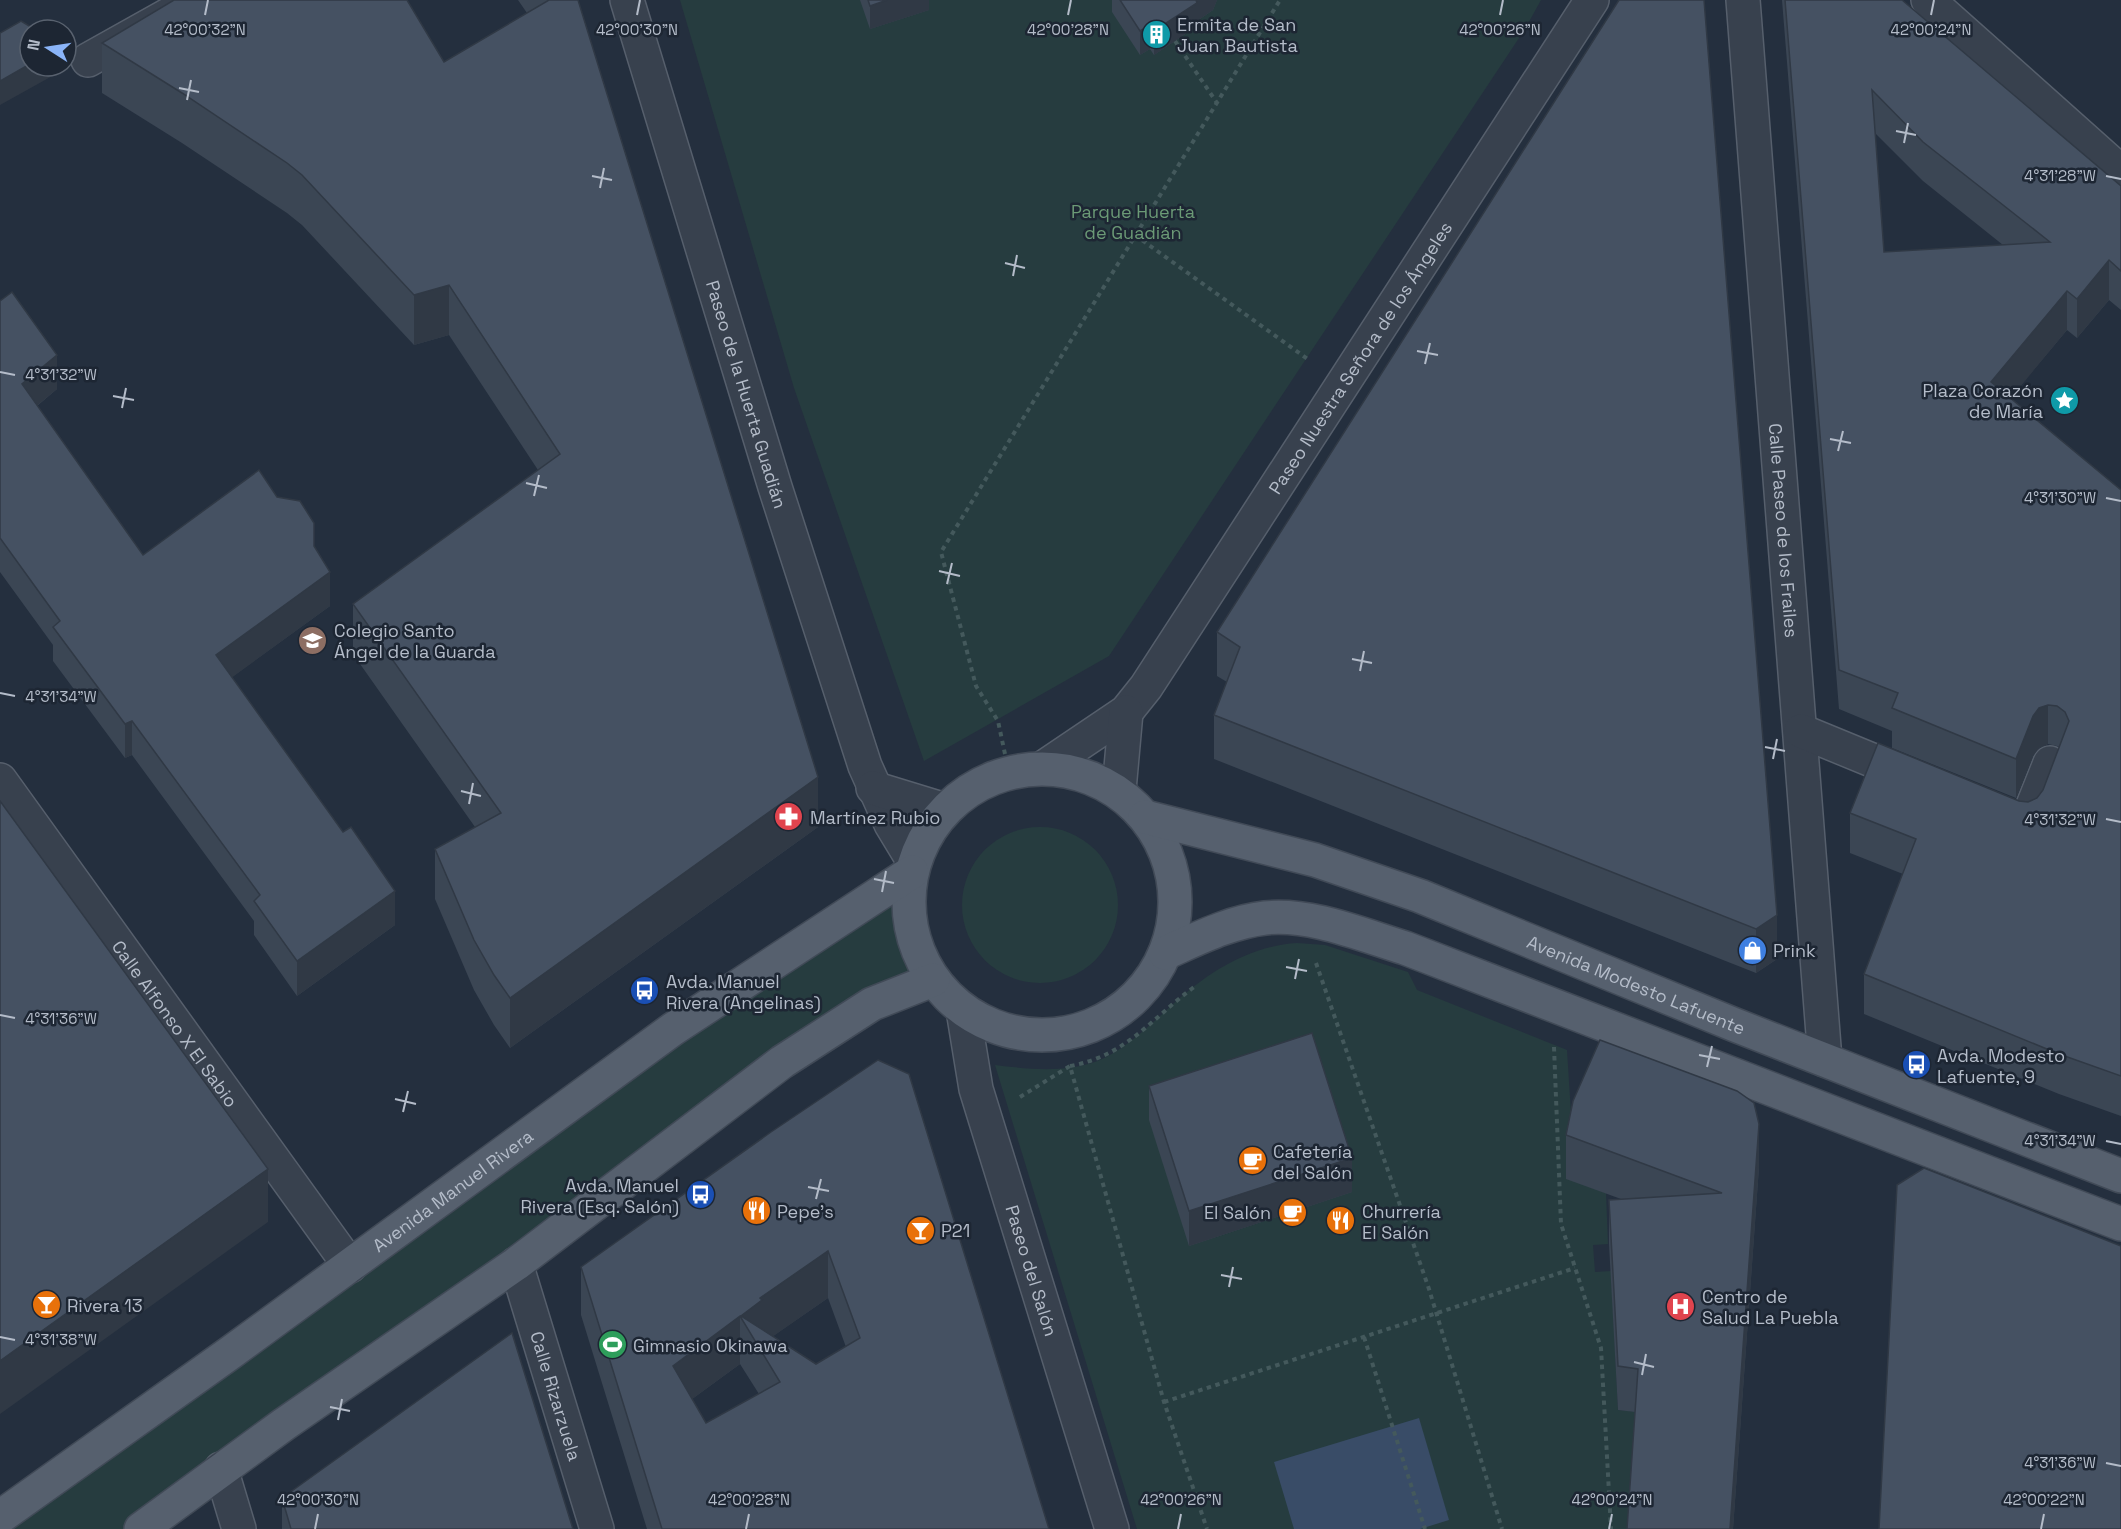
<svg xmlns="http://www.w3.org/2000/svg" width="2121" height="1529" font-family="'Space Grotesk',sans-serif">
<rect width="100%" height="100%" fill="#242f3e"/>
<g fill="#263c3f">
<path d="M680,0h861l-16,29 -416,627 -185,105 -130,-373z"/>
<circle cx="1040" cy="905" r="78"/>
<path d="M912,872c-5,41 1,71 21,108l-61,24 -736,525h-136z"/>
<path d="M1297,943l28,2 83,27 9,18 150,60 6,95 -7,33 40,15 2,51 -15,1 2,27 16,-1 7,139 20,2 -9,117h-492l-142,-464c32,4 68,8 100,-3 29,-11 54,-36 77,-57 35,-32 76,-59 125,-62z"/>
</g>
<path fill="#394c67" d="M1419,1418l30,102 -29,9h-126l-20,-67z"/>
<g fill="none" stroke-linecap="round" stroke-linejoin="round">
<defs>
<g id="minor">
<path id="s1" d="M627,0l148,487 90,279 26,58 23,38"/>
<path id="s2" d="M1743,0l82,1060"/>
<path d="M1928,0l193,172"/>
<path d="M88,60l107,-60"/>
<path d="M1801,731l112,46"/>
<path id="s3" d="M1043,768l83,-56 20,-25 446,-687"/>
<path id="s4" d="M0,780l350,486"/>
<path d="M873,788l72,22"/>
<path d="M1119,790l7,-78"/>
<path d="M2008,816l18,7 24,-60"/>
<path id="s5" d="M963,1010l13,79 136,440"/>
<path id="s6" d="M516,1264l81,265"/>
<path d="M221,1469l18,60"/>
</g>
<g id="major">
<circle cx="1042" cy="902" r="133"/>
<path id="s7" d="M1145,817l170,43 105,36 315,129 386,151"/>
<path d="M1165,953c32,-14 65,-31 100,-35 46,-5 97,17 140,30l716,276"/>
<path id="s8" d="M0,1517l230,-164 443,-324 239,-157"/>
<path d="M141,1529l142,-104 233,-161 266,-202 90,-58 61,-24"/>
</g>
</defs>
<use href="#minor" stroke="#565f6c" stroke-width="36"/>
<use href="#major" stroke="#414a57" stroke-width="36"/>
<g stroke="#44595c" stroke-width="4" stroke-dasharray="4.5 4.5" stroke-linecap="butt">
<path d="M1175,41l42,62"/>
<path d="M1135,235l174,125"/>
<path d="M1005,754l-7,-33 -22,-35 -35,-134 339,-552"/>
<path d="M1316,963l113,326 73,240"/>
<path d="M1554,1047l7,177 40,124 10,181"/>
<path d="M1070,1066c56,-10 81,-47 124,-79"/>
<path d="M1020,1097l50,-31 94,336 43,127"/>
<path d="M1364,1337l61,192"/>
<path d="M1164,1402l411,-134"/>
</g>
<use href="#minor" stroke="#38414e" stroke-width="33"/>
<use href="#major" stroke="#56606e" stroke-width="33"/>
</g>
<g fill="#3b4654" fill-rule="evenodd">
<path d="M518,0h60l240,827 -308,221 -16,-23 -20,-35 -39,-91v-50l40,-22 -122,-173v-50l185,-134 -89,-135 -35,10 -112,-120 -15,-12 -105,-70 -80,-50v-50l342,19 83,-49z"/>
<path d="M860,0h69v10l-59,19z"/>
<path d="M1112,0h105l-4,10 -16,11v5l-43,29 -4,-6 -10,6 -28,-43z"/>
<path d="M1619,0l158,959 -21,14 -542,-214v-44l13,-33 -10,-6v-44z"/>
<path d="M1782,0h120l219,186v124l-12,-10 -32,38 -10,-8 -57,68 111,92v626l-62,-22 -195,-80v-40l39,-100 -53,-21v-40l169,-12 9,1 9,-4 6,-8 16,-43 -2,-1 -9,-2 -9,4 -6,8 -17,42 -124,-50v-17l-53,-22zM1875,133l48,48 80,64 -119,7z"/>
<path d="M0,301l57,88 -20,17 106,149 134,-58 37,50 16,59 -98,71 163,248 -98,71 -43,-61v-14l-122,-166 -7,3 -72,-97v-16l-53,-73z"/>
<path d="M1149,1086l203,106 -163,54 -40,-126z"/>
<path d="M771,1132l278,397h-402l-66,-214v-48zM828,1298l18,49 -30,17 -43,-28zM740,1364l19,30 -53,29 -14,-24z"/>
<path d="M1566,1135l193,32 -26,362h-106l8,-117 -17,-2 -9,-166v-44l12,-1 -55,-20z"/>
<path d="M282,1498l291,31h-291z"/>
</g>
<g fill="#303945">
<path d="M887,0h42v10l-59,19v-23z"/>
<path d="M1195,0h22l-4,10 -16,11v5l-43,29v-24z"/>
<path d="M1150,25v24l-10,6v-24z"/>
<path d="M30,64v2h33v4l-63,35v-24z"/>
<path d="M2109,260v40l-32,38v-39z"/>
<path d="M449,285v50l-35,10v-50z"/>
<path d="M2067,291v39l-76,92v-40z"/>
<path d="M57,355v34l-35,29v-34z"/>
<path d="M330,572v34l-114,83v-34z"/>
<path d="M2048,705v39l-9,4 -6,8 -17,42v-39l17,-43 6,-8z"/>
<path d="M132,721v34l-7,3v-34z"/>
<path d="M818,777v50l-308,221v-50z"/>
<path d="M395,891v34l-98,71v-35z"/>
<path d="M1777,915v44l-21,14v-44z"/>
<path d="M1759,1124v43l-26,362h-3z"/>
<path d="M1352,1158v34l-163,54v-35z"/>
<path d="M268,1169v53l-268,192v-53z"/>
<path d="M828,1251v47l-66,46 -21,-28 19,-18z"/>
<path d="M740,1316v48l-67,49v-47z"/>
</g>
<g fill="#455162" stroke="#303945" stroke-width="1.5" fill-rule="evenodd">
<path d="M174,0h233l37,62 105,-62h29l240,777 -308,221 -16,-23 -20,-35 -39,-91 66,-36 -148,-209 207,-150 -111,-169 -35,10 -112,-120 -15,-12 -105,-70 -80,-50z"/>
<path d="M868,0h19l-17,6z"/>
<path d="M1120,0h76l1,3 -43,28 -4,-6 -10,6z"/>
<path d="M1619,0h85l73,915 -21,14 -542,-214 26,-68 -23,-15z"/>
<path d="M1785,0h117l219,186v85l-12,-11 -32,39 -10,-8 -76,91 130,108v586l-62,-22 -195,-80 52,-135 -66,-26 28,-70 141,58 9,1 9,-4 6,-8 26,-69 -4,-9 -8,-6 -9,-1 -9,3 -6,8 -17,43 -124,-51 6,-15 -59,-23zM1872,90l51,52 127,100 -166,10z"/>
<path d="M21,21l15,9h-6v34l-30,17v-48z"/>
<path d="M12,292l45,63 -35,29 121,171 116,-85 18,27 23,4 14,22v23l16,26 -114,83 127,177 8,-5 44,64 -98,70 -43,-60 6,-6 -128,-174 -7,3 -72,-97 7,-6 -60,-83v-237z"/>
<path d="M0,801l268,368 -268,192z"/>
<path d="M1312,1033l40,125 -163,53 -40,-125z"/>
<path d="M1600,1040l137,51 17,12 5,21 -29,405h-103l11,-160 -20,-3 -9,-166 113,-7 -156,-58 7,-34z"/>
<path d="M878,1060l31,14 140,455h-387l-81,-262 190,-135zM828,1251l32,87 -44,26 -75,-48 21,-16 -2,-2zM740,1316l40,66 -74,41 -33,-57z"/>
<path d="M1924,1168l197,78v283h-242l18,-344z"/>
<path d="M512,1333l61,196h-282l-9,-31z"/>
</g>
<path fill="none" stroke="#b4bcc9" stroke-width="2" d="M205,15l3,-15M637,15l3,-15M1068,15l3,-15M1500,15l3,-15M1931,15l3,-15M179,88l20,4M187,100l4,-20M1896,131l20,4M1904,143l4,-20M592,176l20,4M2106,176l15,3M600,188l4,-20M1005,263l20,5M1013,276l4,-21M1417,351l21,4M1425,364l5,-21M0,372l15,3M113,396l21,4M122,408l4,-20M1830,439l21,4M1838,451l5,-20M526,483l21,5M534,496l5,-21M2106,498l15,3M939,571l21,5M947,584l5,-21M1352,659l20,4M1360,671l4,-20M0,693l15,3M1765,747l20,4M1773,759l4,-20M461,791l20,5M469,804l4,-21M2106,819l15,3M874,879l20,4M882,892l4,-21M1286,967l21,4M1295,979l4,-20M0,1015l15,3M1699,1055l21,4M1707,1067l5,-21M395,1099l21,5M403,1112l5,-21M2106,1141l15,3M808,1187l21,4M816,1199l5,-20M1221,1275l21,4M1229,1287l4,-20M0,1337l15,3M1634,1362l20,5M1642,1375l4,-21M330,1407l20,4M338,1420l4,-21M2106,1463l15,3M315,1529l3,-15M746,1529l3,-15M1178,1529l3,-15M1609,1529l3,-15M2041,1529l3,-15"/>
<defs>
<symbol id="building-disc" viewBox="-11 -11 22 22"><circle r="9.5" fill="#0f9aa8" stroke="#1d2633"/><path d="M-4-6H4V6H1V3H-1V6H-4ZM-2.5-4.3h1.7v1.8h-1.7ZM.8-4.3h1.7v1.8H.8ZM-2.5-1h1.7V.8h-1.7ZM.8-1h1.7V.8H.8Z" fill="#fff"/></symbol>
<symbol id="sight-disc" viewBox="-11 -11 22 22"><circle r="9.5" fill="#0f9aa8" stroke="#1d2633"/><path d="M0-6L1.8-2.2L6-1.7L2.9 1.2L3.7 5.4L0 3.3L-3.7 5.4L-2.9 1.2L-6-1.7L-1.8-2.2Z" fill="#fff"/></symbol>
<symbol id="school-disc" viewBox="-11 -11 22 22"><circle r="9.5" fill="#8d6e63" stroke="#1d2633"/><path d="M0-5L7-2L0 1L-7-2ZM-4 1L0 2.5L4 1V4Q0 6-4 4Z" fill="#fff"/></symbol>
<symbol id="pharmacy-disc" viewBox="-11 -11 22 22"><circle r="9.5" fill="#e0444e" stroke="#1d2633"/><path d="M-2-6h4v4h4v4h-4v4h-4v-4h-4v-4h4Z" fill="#fff"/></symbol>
<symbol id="shop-disc" viewBox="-11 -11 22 22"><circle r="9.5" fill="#3f7fe0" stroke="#1d2633"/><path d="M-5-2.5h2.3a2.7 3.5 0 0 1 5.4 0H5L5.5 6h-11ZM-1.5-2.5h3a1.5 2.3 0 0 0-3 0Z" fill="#fff"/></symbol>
<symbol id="bus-disc" viewBox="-11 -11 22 22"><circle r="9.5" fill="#1a4fb4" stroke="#1d2633"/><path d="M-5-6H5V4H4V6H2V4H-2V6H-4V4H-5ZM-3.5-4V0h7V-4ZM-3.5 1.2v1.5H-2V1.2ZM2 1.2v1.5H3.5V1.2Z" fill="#fff"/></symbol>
<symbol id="cafe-disc" viewBox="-11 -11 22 22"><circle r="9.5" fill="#e8710a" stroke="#1d2633"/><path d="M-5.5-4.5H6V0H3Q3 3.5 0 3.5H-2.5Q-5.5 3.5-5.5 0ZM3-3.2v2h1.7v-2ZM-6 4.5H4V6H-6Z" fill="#fff"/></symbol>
<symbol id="restaurant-disc" viewBox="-11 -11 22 22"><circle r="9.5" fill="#e8710a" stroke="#1d2633"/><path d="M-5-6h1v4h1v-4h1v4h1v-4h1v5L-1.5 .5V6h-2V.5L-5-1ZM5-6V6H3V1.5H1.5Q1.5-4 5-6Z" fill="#fff"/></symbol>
<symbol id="bar-disc" viewBox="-11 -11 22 22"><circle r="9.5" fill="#e8710a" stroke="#1d2633"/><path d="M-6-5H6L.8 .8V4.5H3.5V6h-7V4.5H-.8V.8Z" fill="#fff"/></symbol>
<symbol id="hospital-disc" viewBox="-11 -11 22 22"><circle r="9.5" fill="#e0444e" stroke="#1d2633"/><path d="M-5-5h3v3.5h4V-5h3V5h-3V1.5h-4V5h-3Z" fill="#fff"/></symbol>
<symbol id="stadium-disc" viewBox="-11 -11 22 22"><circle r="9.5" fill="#2e9e5b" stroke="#1d2633"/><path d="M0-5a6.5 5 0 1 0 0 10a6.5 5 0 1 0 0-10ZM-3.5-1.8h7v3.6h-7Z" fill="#fff"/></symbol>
</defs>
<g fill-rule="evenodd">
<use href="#building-disc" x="1140" y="18" width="33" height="33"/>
<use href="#sight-disc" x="2048" y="384" width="33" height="33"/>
<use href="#school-disc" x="296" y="624" width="33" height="33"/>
<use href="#pharmacy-disc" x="772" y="800" width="33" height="33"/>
<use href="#shop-disc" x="1736" y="934" width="33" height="33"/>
<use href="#bus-disc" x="628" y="974" width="33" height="33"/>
<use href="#bus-disc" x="1900" y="1048" width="33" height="33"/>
<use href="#cafe-disc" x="1236" y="1144" width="33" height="33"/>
<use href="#bus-disc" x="684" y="1178" width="33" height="33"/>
<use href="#restaurant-disc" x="740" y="1194" width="33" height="33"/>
<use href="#cafe-disc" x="1276" y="1196" width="33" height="33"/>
<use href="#restaurant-disc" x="1324" y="1204" width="33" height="33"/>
<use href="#bar-disc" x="904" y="1214" width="33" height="33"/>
<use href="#bar-disc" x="30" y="1288" width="33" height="33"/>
<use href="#hospital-disc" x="1664" y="1290" width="33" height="33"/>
<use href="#stadium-disc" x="596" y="1328" width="33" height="33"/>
</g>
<g text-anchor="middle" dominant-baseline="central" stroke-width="5" stroke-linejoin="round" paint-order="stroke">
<g font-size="18" fill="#b4bcc9" stroke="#1d2633" text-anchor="start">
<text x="1177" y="24">Ermita de San<tspan x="1177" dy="21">Juan Bautista</tspan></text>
<text x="2043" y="390" text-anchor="end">Plaza Corazón<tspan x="2043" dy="21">de María</tspan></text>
<text x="334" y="630">Colegio Santo<tspan x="334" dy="21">Ángel de la Guarda</tspan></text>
<text x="810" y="817">Martínez Rubio</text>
<text x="1773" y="950">Prink</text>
<text x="666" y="981">Avda. Manuel<tspan x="666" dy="21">Rivera (Angelinas)</tspan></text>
<text x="1937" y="1055">Avda. Modesto<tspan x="1937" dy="21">Lafuente, 9</tspan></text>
<text x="1273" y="1151">Cafetería<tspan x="1273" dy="21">del Salón</tspan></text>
<text x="679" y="1185" text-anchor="end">Avda. Manuel<tspan x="679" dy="21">Rivera (Esq. Salón)</tspan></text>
<text x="777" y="1211">Pepe's</text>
<text x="1362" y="1211">Churrería<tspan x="1362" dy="21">El Salón</tspan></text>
<text x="1271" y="1212" text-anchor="end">El Salón</text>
<text x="941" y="1230">P21</text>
<text x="1702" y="1296">Centro de<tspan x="1702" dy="21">Salud La Puebla</tspan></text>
<text x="67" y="1305">Rivera 13</text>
<text x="633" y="1345">Gimnasio Okinawa</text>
</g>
<g font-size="18" fill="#6b9a76" stroke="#1d2633">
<text x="1133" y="211">Parque Huerta<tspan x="1133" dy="21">de Guadián</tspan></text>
</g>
<g font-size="18" fill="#b4bcc9" stroke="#1d2633">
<text stroke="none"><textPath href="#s3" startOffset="525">Paseo Nuestra Señora de los Ángeles</textPath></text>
<text stroke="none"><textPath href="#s1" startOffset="412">Paseo de la Huerta Guadián</textPath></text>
<text stroke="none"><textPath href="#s2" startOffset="532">Calle Paseo de los Frailes</textPath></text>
<text stroke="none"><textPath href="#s7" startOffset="520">Avenida Modesto Lafuente</textPath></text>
<text stroke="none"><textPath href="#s4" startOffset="300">Calle Alfonso X El Sabio</textPath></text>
<text stroke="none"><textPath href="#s8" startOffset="558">Avenida Manuel Rivera</textPath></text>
<text stroke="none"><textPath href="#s5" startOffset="270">Paseo del Salón</textPath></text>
<text stroke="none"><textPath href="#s6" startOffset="138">Calle Rizarzuela</textPath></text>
</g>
</g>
<g font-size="15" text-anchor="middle" fill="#b4bcc9" stroke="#1d2633" stroke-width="5" stroke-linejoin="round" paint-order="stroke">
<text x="205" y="35">42°00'32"N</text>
<text x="637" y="35">42°00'30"N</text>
<text x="1068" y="35">42°00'28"N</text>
<text x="1500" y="35">42°00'26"N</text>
<text x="1931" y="35">42°00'24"N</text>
<text x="2060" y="181">4°31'28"W</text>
<text x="61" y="380">4°31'32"W</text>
<text x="2060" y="503">4°31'30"W</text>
<text x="61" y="702">4°31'34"W</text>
<text x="2060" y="825">4°31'32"W</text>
<text x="61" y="1024">4°31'36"W</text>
<text x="2060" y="1146">4°31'34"W</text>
<text x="61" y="1345">4°31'38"W</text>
<text x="2060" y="1468">4°31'36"W</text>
<text x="318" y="1505">42°00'30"N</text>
<text x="749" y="1505">42°00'28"N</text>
<text x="1181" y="1505">42°00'26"N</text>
<text x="1612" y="1505">42°00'24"N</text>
<text x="2044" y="1505">42°00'22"N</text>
</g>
<g transform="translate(48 48) rotate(282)"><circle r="28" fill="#1d2633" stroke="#59626f" stroke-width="1.5"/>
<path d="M0-4.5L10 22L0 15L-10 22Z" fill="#8ab4f8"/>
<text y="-9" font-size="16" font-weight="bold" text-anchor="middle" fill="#b4bcc9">N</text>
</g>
</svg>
